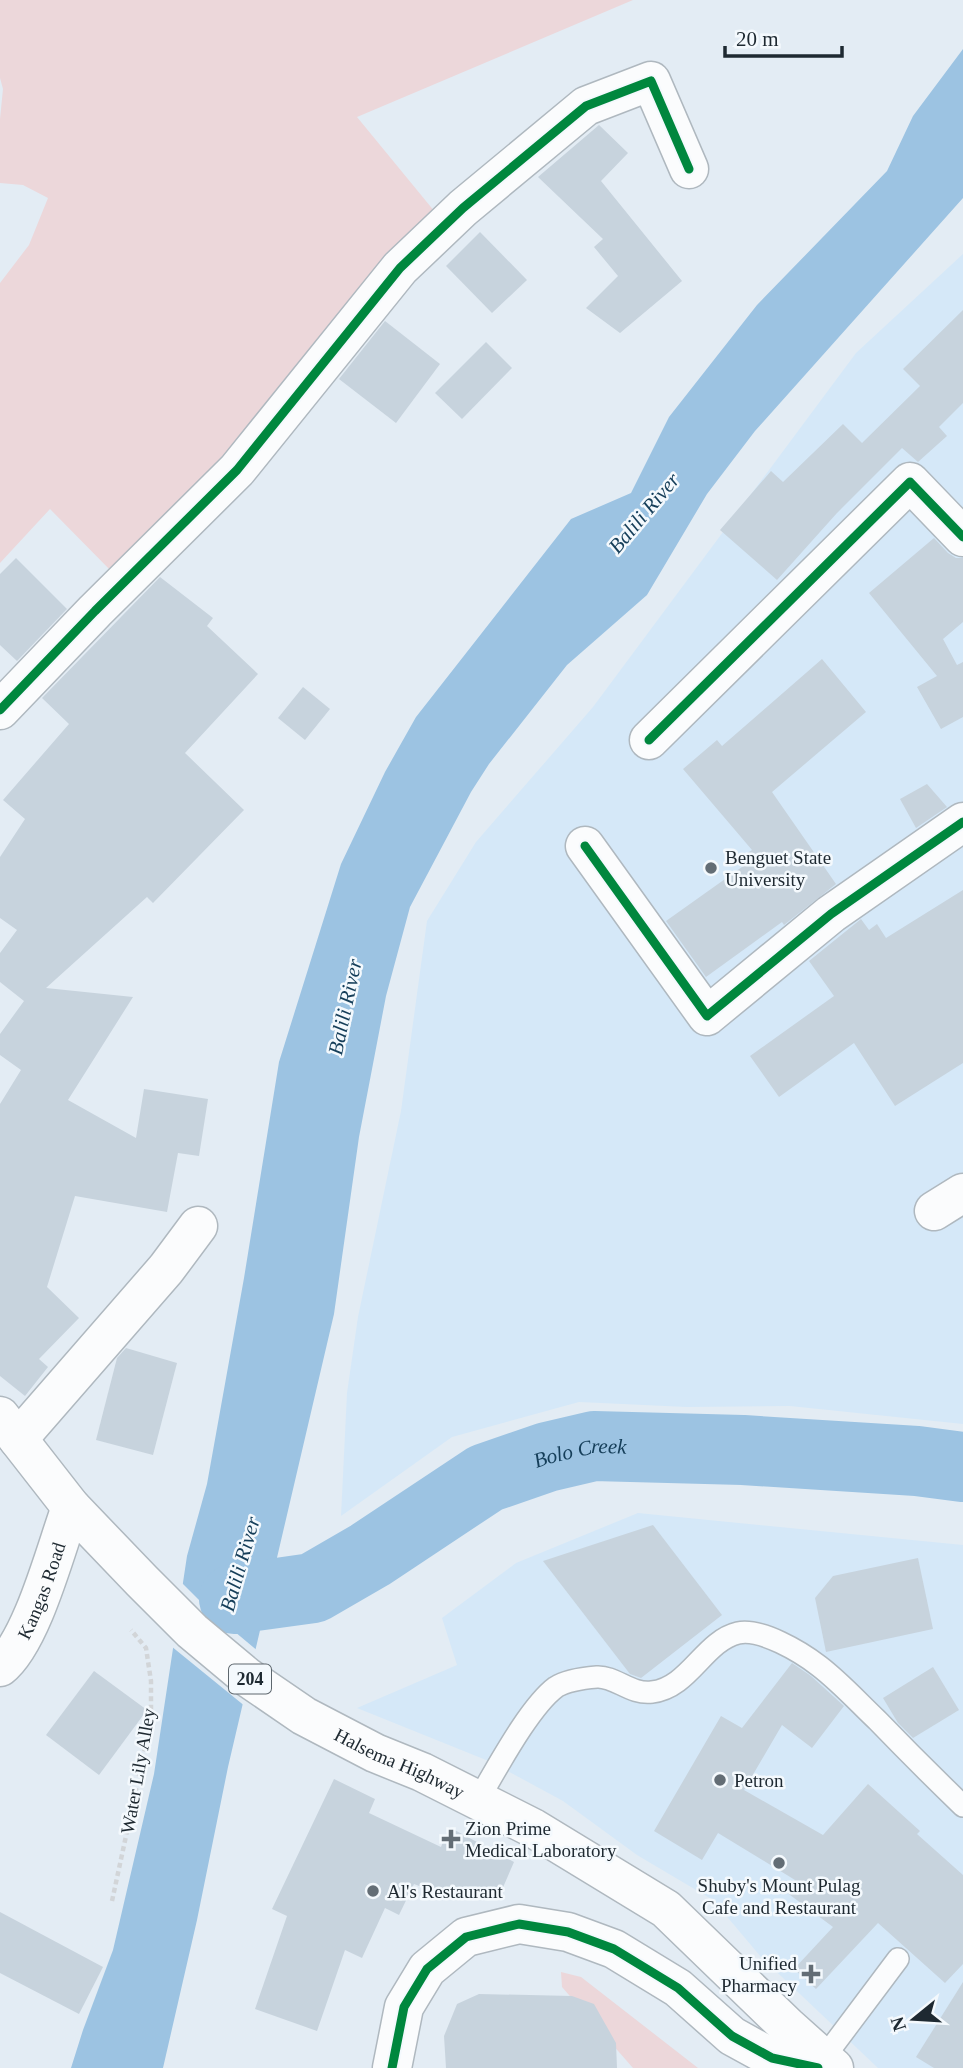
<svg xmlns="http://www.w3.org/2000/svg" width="963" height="2068" font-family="Georgia,serif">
<rect width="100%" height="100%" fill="#e3ecf4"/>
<g fill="#d5e8f8">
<path d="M963,254v1170l-173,-18 -103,1 -108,-5 -127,35 -111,79 6,-123 11,-76 43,-206 26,-190 49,-79 117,-135 263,-354z"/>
<path d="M638,1513l325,32v523h-85l-117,-111 -48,-57 -76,-45 -74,-54 -72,-39 -134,-54 100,-43 -15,-47 74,-55z"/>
</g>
<g fill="#ecd7da">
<path d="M0,0h633l-276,117 78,95 -212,258 -108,105 -65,-66 -50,54v-280l29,-38 19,-47 -25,-13 -23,-2v-64l3,-30 -3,-11z"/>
<path d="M561,1972l20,5 117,91h-65l-71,-81z"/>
</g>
<path fill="#9cc3e2" d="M963,49v149l-208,233 -48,63 -60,101 -80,70 -78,99 -18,28 -61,115 -24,89 -27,141 -25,177 -106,453 -31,153 -34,148h-92l12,-38 30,-80 41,-176 33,-218 20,-72 37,-206 35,-216 62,-198 44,-92 31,-55 155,-198 60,-26 38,-76 88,-112 130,-134 26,-55z"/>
<path fill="#e3ecf4" d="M180,1581l30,30 49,41 -13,55 -75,-61z"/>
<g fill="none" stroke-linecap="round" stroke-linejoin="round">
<path stroke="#9cc3e2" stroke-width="70" id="s1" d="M234,1599l79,-11 57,-33 116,-77 61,-21 47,-11 149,4 174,11 46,6"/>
</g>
<g fill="#c7d3dd">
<path d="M599,125l29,28 -27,28 81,100 -62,52 -34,-25 32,-32 -24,-29 9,-8 -65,-62z"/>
<path d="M480,232l47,48 -35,33 -46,-47z"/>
<path d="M963,310v93l-24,24 8,9 -29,26 -16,-14 -65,65 -60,67 -57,-50 51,-59 12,11 60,-58 19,19 58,-57 -17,-17z"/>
<path d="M385,321l55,43 -44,59 -57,-44z"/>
<path d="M486,342l26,26 -50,51 -27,-26z"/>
<path d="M934,538l14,15 8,5h7v64l-20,17 14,26 6,-3v55l-22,12 -24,-42 20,-11 -68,-83z"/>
<path d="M16,558l51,51 -50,52 -17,-16v-71z"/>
<path d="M160,577l53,41 -6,8 51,48 -73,79 59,57 -91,93 -6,-6 -101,91 87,9 -65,103 68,38 8,-49 64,10 -9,57 -21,-3 -11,59 -92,-16 -28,91 32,31 -40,41 9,8 -23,29 -25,-20v-272l21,-34 -21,-15v-21l24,-33 -24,-19v-29l17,-23 -17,-12v-61l25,-38 -22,-19 66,-76 -27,-26z"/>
<path d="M822,659l44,53 -94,80 64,92 -52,41 -2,-3 -76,55 -40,-56 83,-59 -5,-7 8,-5 -69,-81 34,-29 5,6z"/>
<path d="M303,687l27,22 -25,31 -27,-22z"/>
<path d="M927,784l20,23 -31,21 -16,-29z"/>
<path d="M963,890v173l-68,43 -41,-63 -75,54 -29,-41 84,-60 -25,-35 52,-42 8,11 8,-6 9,14z"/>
<path d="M126,1348l51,15 -24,92 -57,-15 21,-82z"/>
<path d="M653,1525l69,90 -81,63 -11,-4 -87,-113z"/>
<path d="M918,1558l15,71 -107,23 -11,-54 18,-22z"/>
<path d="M792,1663l19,13 33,30 -32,42 -30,-23 -38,65 79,45 45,-51 52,47 -3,3 46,41v89l-18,19 -67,-60 -62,66 -22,-20 39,-42 -47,-35 9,-12 -77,-47 -16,27 -48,-29 67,-115 21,12z"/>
<path d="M933,1667l26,43 -46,28 -15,-15 -15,-25z"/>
<path d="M94,1671l53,39 -48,65 -53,-40z"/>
<path d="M334,1779l41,20 -6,14 72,34 8,-20 65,35 -13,30 -48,7 -39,-15 -15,31 -14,-7 -23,50 -17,-8 -28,81 -62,-22 32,-93 -15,-7z"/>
<path d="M0,1912l103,55 -24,47 -79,-41z"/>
<path d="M963,1982v86h-29l-18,-11z"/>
<path d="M479,1994l93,2 22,8 22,39 1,25h-171l-2,-32 13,-32z"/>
</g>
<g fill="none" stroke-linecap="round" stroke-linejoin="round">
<defs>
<g id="lane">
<path d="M478,1800c18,-30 51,-93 78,-113 11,-7 29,-9 41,-10 18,-1 34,18 55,15 37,-4 52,-51 86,-59 23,-5 63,19 81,33 21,16 39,36 58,54 28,29 57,58 86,86"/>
<path d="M823,2059l75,-100"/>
</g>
<g id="street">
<path d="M0,710l95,-99 142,-141 163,-202 63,-60 123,-102 65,-25 38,88"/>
<path d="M649,740l261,-258 53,55"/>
<path d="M585,846l122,170 124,-102 132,-92"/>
<path d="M934,1211l29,-18"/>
<path d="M18,1439l148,-170 32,-43"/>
<path id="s2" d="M0,1667c32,-25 56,-119 71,-160"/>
</g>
<path id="secondary" d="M392,2068l12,-61 23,-38 39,-32 53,-13 49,8 46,17 64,39 54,48 40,22 46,10"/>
<g id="highway">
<path id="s3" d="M0,1416l71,91 71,74 50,50 55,46 57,39 71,37 47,19 111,56 133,81 121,117 47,42"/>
</g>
</defs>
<use href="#lane" stroke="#afb8bf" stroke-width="24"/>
<use href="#street" stroke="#afb8bf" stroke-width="41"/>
<use href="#secondary" stroke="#afb8bf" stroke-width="41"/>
<use href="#highway" stroke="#afb8bf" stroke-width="41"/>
<path stroke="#d2d5d8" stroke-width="4.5" stroke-dasharray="5 3.5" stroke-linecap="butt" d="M112,1901l39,-181v-39l-5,-33 -15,-18"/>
<use href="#lane" stroke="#fbfcfd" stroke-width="21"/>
<use href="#street" stroke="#fbfcfd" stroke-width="38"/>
<use href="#secondary" stroke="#fbfcfd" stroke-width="38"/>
<use href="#highway" stroke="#fbfcfd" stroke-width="38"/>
<defs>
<g id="cycleway">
<path d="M0,710l95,-99 142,-141 163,-202 63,-60 123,-102 65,-25 38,88"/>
<path d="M649,740l261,-258 53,55"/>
<path d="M585,846l122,170 124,-102 132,-92"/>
<path d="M392,2068l12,-61 23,-38 39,-32 53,-13 49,8 46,17 64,39 54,48 40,22 46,10"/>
</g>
</defs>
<use href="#cycleway" stroke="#f4f9fd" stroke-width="13"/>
<use href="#cycleway" stroke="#00873e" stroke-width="9"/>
</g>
<g fill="#636d75" stroke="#f4f9fd" stroke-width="2.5">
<circle cx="711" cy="868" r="7"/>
<circle cx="720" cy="1780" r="7"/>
<path d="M447.5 1828.5h7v7h7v7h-7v7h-7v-7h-7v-7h7z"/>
<circle cx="779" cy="1863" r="7"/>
<circle cx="373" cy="1891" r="7"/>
<path d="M807.5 1963.5h7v7h7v7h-7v7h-7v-7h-7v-7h7z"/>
</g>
<g text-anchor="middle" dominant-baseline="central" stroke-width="5" stroke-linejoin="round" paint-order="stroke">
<rect fill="#f4f9fd" stroke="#5e676e" stroke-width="2" x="229" y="1664.5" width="42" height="29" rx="5"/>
<g font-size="18" font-weight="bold" fill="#1e2931">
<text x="250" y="1679">204</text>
</g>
<g font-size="19" fill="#1e2931" stroke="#f4f9fd" text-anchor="start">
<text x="725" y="857">Benguet State<tspan x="725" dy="22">University</tspan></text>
<text x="734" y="1780">Petron</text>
<text x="465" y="1828">Zion Prime<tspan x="465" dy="22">Medical Laboratory</tspan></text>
<text x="779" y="1885" text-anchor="middle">Shuby's Mount Pulag<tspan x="779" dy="22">Cafe and Restaurant</tspan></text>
<text x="387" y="1891">Al's Restaurant</text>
<text x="797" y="1963" text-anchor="end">Unified<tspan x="797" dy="22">Pharmacy</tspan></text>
</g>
<g font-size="19" fill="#1e2931" stroke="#f4f9fd">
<text stroke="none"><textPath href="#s2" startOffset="88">Kangas Road</textPath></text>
<text stroke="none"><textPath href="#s3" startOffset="536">Halsema Highway</textPath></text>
<text transform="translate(138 1771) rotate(-80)">Water Lily Alley</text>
</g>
<g font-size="21" font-style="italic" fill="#153e59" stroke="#f4f9fd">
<text transform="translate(644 513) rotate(-50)">Balili River</text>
<text transform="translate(345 1007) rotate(-78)">Balili River</text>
<text stroke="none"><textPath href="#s1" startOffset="383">Bolo Creek</textPath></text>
<text transform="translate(240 1564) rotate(-74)">Balili River</text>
</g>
</g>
<g transform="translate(914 2019) rotate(252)" stroke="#f4f9fd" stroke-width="5" paint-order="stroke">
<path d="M0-5L12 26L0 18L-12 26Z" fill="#1e2931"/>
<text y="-10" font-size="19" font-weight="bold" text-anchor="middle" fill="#1e2931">N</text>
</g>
<path d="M725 46v10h117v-10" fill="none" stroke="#1e2931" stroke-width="3.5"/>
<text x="736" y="46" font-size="21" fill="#1e2931" stroke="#f4f9fd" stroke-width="5" paint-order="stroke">20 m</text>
</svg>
